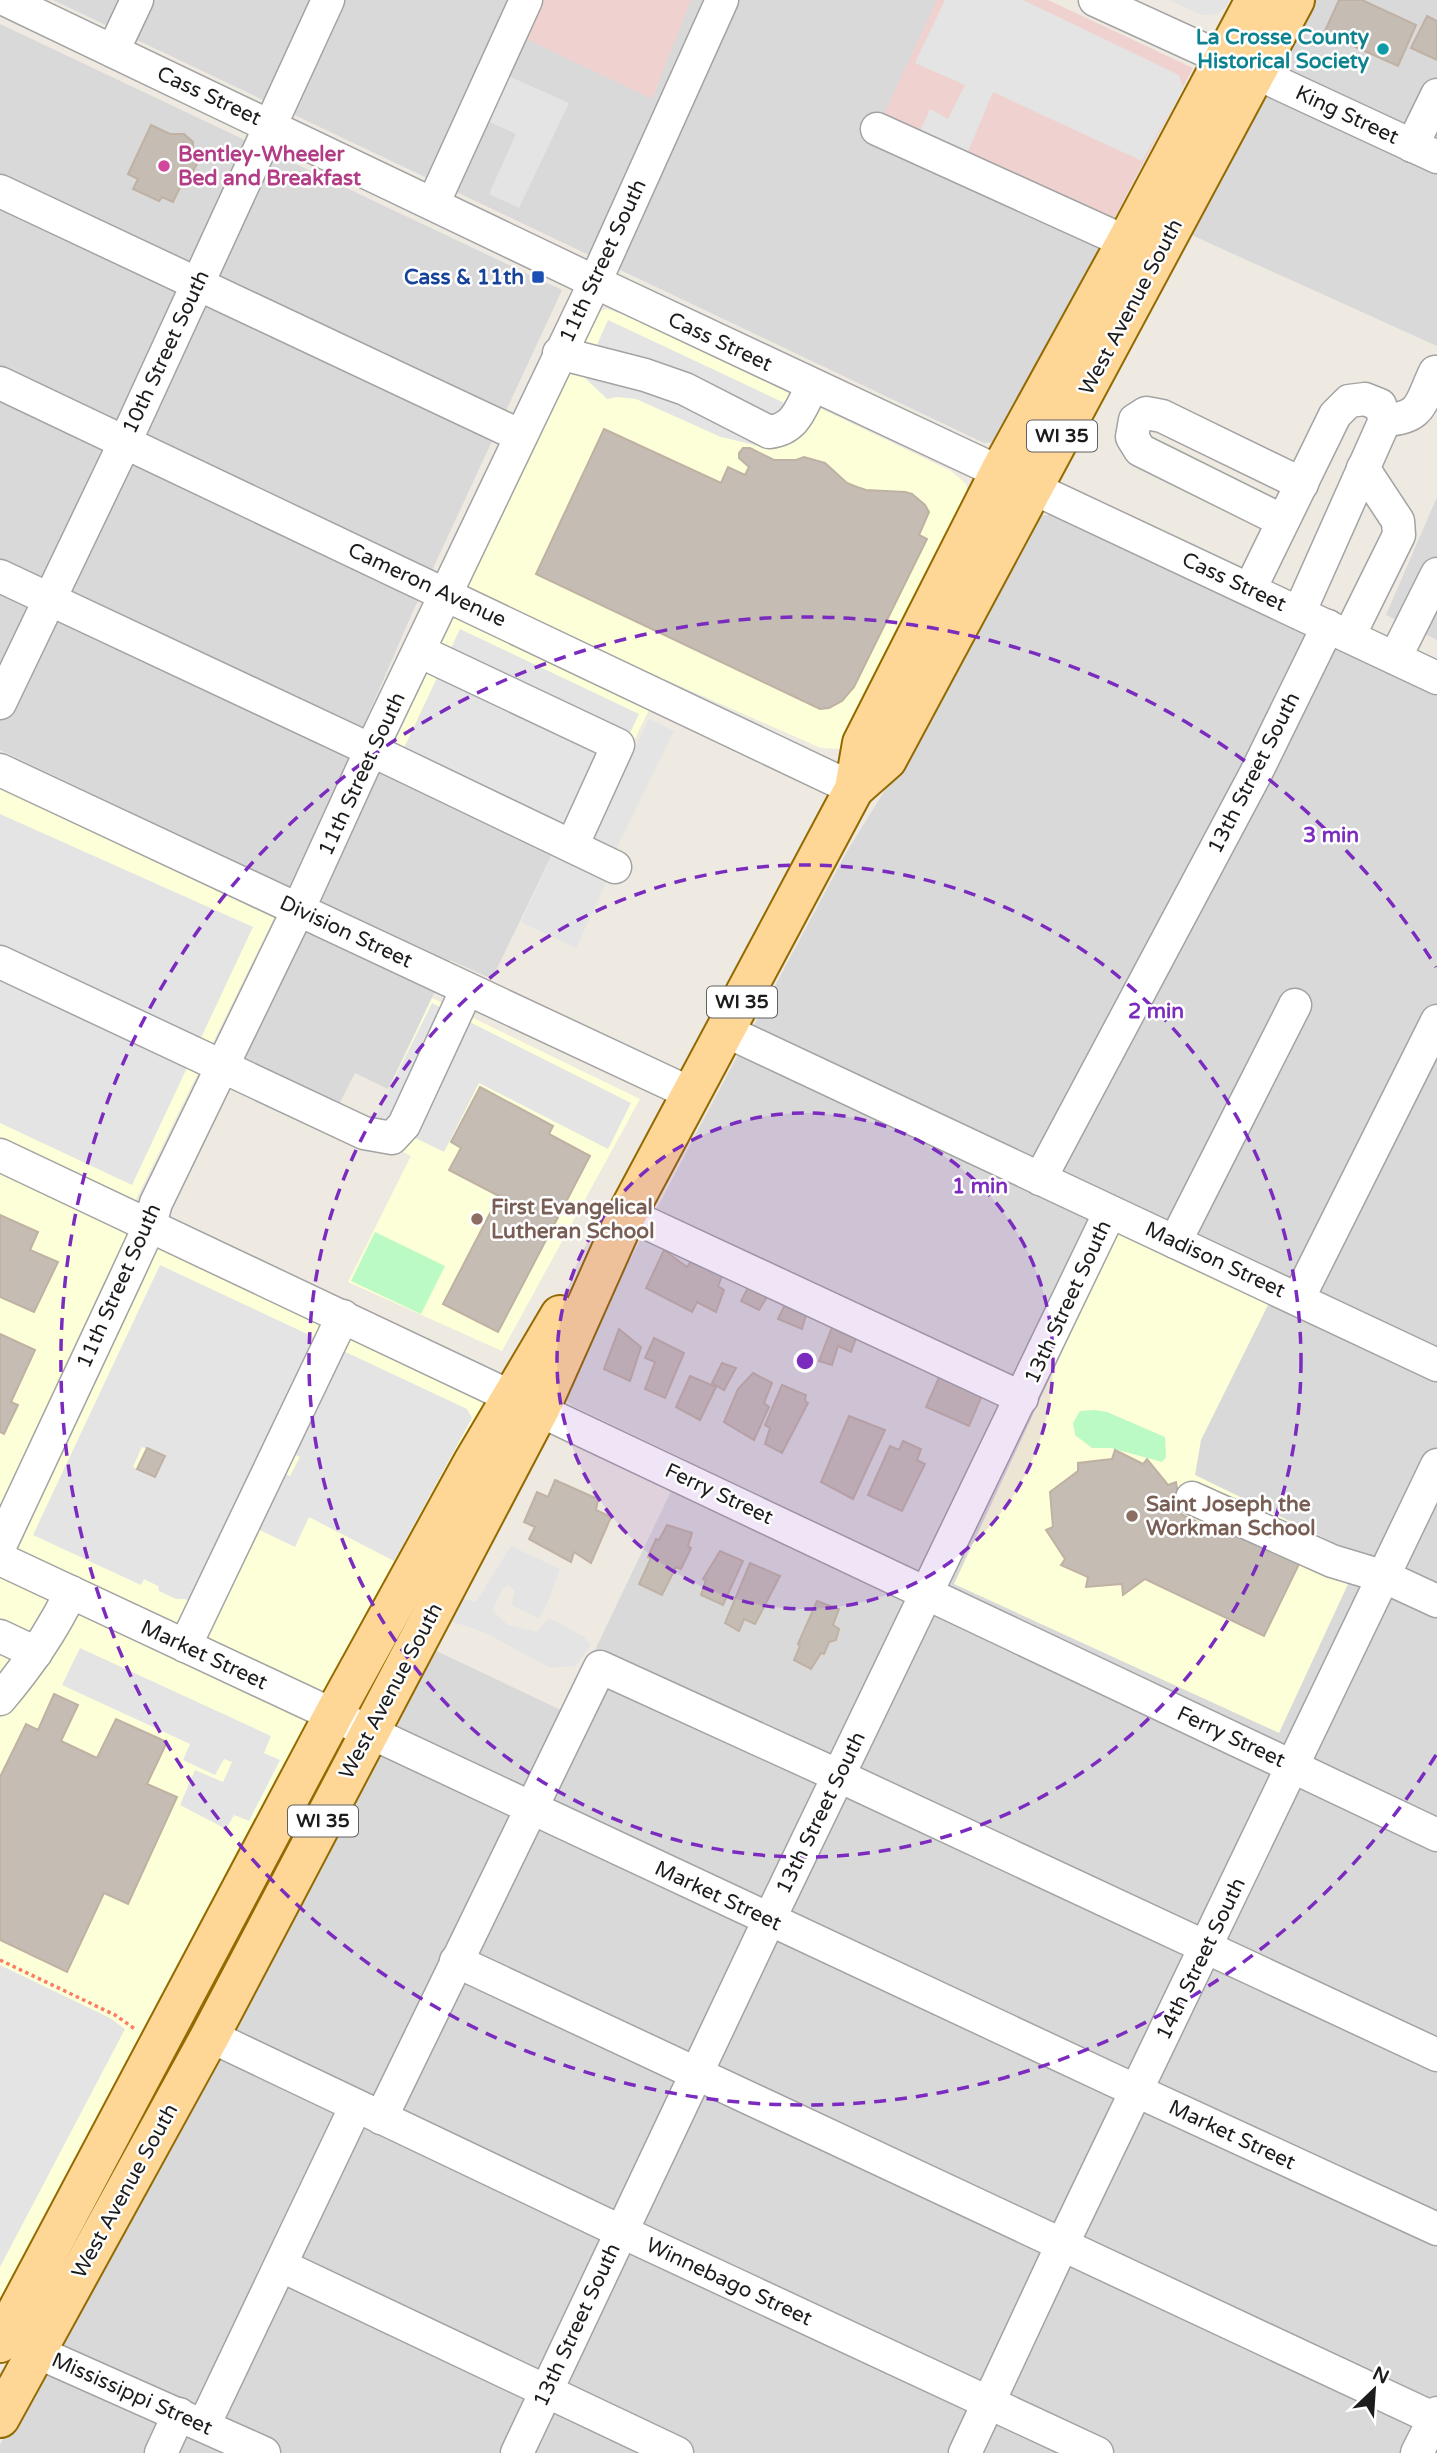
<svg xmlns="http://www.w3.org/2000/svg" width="1437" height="2453" font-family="'Varela Round',sans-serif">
<rect width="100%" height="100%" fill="#eeeae1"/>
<g fill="#dad9d9">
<path d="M53,0h884l166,240 -80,164 -27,38 -12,1z"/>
<path d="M1308,0h129v346l-250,-113z"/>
<path d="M0,24l562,266 -152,328 -57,132 203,96 -64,133 -42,-19 -62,129 -33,-16 -20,39 -97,-43 80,-169 -318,-150z"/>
<path d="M1437,497v143l-51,-25z"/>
<path d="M1042,515h10l13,6 372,175v1757h-1437v-8l428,-798 152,72 30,-60 -16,-7 92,-192 -113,-54 -6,-5 -3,-8 3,-13 133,-254 146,-273 50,-81 139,-255z"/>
</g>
<g fill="#efd2cf">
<path d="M533,0h158l-39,99 -136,-65z"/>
<path d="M937,0h111l145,68 -90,172 -226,-111z"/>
</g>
<g fill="#fdffd8">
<path d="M606,309l20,6 325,156 15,13 2,11 -121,249 -6,5 -20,-1 -157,-69 -80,164 -193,-93 203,-429 5,-9z"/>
<path d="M0,788l274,130 -153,312 366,173 -487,910z"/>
<path d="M432,998l208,101 -138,252 -154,-69 63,-126 -43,-22z"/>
<path d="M1119,1230l151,71 -69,139 -6,35 166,81 -82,177 -325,-149z"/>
</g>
<g fill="#bbfac4">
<path d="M375,1232l70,34 -24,48 -70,-33z"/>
<path d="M1095,1410l12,2 58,25 1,20 -4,5 -51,-14h-19l-17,-13 -2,-12 7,-12z"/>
</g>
<g fill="#e4e4e4" fill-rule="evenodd">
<path d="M945,0h78l156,75 4,13 -41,73 -149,-69 -27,64 -48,-20 12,-27 18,10 17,-34 -50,-22z"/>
<path d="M1169,0h61l-4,7 -9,7 -16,1z"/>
<path d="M502,73l67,30 -50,105 -30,-14 27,-60 -35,-16z"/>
<path d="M608,320l202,95 -6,19 -16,11 -17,4 -50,-12 -85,-38 -18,-2 -11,2 -24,-23z"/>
<path d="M460,629l179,85 -57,120 -179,-84z"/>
<path d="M649,719l25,12 -59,120 -25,-13z"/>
<path d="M0,814l253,113 -121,258 -132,-62z"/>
<path d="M557,845l55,25 -36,78 -55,-26z"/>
<path d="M432,1003l199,100 -23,46 -129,-66 -35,69 -69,-34z"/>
<path d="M160,1265l307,144 5,9 -78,143 -85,-44 -14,30 -48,-23 25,-57 18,9 10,-19 -27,-13 -76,160 -12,-5h-9l-17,-8 -1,-5 -14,-7 -3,6 -108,-50zM142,1447l23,9 -10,21 -22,-10z"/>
<path d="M511,1546l49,23 -11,30 -10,20 -27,-14 3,-14 -7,-6 -5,3 -11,22 16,15 29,7 12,-14 34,18 8,9 -16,21 -25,2 -64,-35 -41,-14 12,-22 19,5z"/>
<path d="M80,1648l191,88 -7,17 16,7 -31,61 -15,-6 -8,14 -46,-24 15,-35 28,12 9,-20 -8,-3 -9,16 -32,-15 7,-16 -128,-59z"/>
<path d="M0,1965l110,53 15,11 -125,238z"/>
</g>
<g fill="#c5bdb4" stroke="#bfb1a3" stroke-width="2">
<path d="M1339,0h23l54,25 -18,41 -74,-33z"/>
<path d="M1427,16l10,5v39l-26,-12z"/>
<path d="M151,125l19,9h14l9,8v13l7,3 -10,19 -4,-2 -13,27 -11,-5 -3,4 -26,-12 5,-10 -10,-5z"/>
<path d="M604,429l117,54 7,-16 17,8 4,-8 -10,-9v-5l4,-5h7l24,12h22l8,-3 21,6 22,20 10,4 9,3 39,2 7,2 13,11 4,7 -10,23 8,4 -73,148 -12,14 -13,7 -9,1 -284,-135z"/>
<path d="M480,1087l73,39 -4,8 41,22 -92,176 -55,-28 56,-108 -50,-26 12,-22 -10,-6z"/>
<path d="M0,1215l38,17 -8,18 28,12 -24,50 -34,-15z"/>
<path d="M664,1250l23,17 6,-9 29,18 -4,10 6,4 -8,22 -19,-10 -5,10 -46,-24z"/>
<path d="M753,1278l19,11 -13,21 -18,-9z"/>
<path d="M789,1296l19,12 -6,21 -24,-10z"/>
<path d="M836,1317l23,13 -8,22 -13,-6 -6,19 -13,-4z"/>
<path d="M619,1329l22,18 -11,34 -26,-12z"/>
<path d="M0,1334l35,16 -24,52 7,3 -14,29 -4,-2z"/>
<path d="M654,1338l30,15 -19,45 -20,-9 10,-27 -10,-4z"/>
<path d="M722,1363l14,5 -12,22 -12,-7z"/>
<path d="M944,1366l42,20 -17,40 -43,-19z"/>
<path d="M753,1373l19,10 -8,20 5,4 -15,33 -30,-18 14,-33z"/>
<path d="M690,1376l26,11 -16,33 -24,-13z"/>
<path d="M782,1385l24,10 -1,6 3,2 -26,50 -17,-9 5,-16 -5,-3z"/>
<path d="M849,1416l36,14 -32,69 -32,-17z"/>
<path d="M903,1441l18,8 -4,11 8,4 -23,47 -34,-16 22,-49 9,4z"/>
<path d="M147,1448l18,8 -10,21 -18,-8z"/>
<path d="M1115,1450l28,14 4,-5 21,26 8,-3 5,32 39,19 12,-6 69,33 -37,76 -119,-57 -22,16 -1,-11 -36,3 2,-10 -27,-12 4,-6 -19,-29 7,-3 -3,-35 28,-21v-8l34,-4z"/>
<path d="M555,1480l43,19 -2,11 15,7 -20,46 -17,-11 -3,10 -42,-23 6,-12 -11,-5 13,-30 11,5z"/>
<path d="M667,1525l25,8 -4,13 3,2 -10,21 -5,-2 -14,28 -23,-11 12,-26 -3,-1 8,-18 3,1z"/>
<path d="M720,1551l23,10 -20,44 -22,-10 5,-15 -3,-1z"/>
<path d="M750,1563l30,13 -25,48 -11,-5 -5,12 -14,-8z"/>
<path d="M817,1601l22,8 -6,16 6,4 -3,11 -7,2 -5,12 -3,-1 -10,16 -17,-9 6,-14 -2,-2z"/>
<path d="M54,1694l24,11 -17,36 36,17 19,-39 51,23 -20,42 30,13 -49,107 -24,-11 -37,79 -67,-32v-163l26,-53 12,6z"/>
</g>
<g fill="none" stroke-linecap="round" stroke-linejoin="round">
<defs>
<g id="minor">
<path d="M6,0l610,292 821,386"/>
<path d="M1095,0l129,59"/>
<path d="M113,51l24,-51"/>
<path d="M1256,73l181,84"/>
<path d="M877,129l249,113"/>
<path d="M1412,146l25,-51"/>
<path d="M0,191l521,245"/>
<path d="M433,204l93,-204"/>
<path d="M559,353l86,22 40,14 84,43c28,-3 31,-24 44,-47"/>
<path d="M0,383l854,406"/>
<path d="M1385,420c38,-2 35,-17 50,-48"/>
<path d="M1283,521l-143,-71 -8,-13 3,-17 11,-7 16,3 140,68"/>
<path d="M0,576l371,174 244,117"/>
<path d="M1250,589l85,-174 14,-14 16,-2 15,6 5,15 -86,193"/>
<path d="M1349,636l50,-101 -1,-14 -35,-53"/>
<path d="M419,651l199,94 -46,101"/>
<path d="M1395,658l42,-84"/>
<path d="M0,703l125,-261 203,-442"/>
<path d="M0,770l692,324"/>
<path d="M0,962l364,171 28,5 12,-13 63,-136"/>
<path d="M726,1031l711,334"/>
<path d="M0,1155l1437,680"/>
<path d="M1040,1179l216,-406 72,-147"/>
<path d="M627,1214l395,184"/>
<path d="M1175,1242l120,-237"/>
<path d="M1298,1299l139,-278"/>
<path d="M1192,1498l140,63 53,16 52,24"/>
<path d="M0,1546l125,-267 24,-52 7,-24 142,-293 73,-160 224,-468 127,-282"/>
<path d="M0,1559l1113,521 324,149"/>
<path d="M0,1636l36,17"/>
<path d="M185,1646l158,-330"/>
<path d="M0,1699c29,-34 52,-67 71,-107"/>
<path d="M456,1961l981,459"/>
<path d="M210,2036l410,195 477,222"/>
<path d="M381,2118l219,-451 239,109 598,279"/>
<path d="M282,2266l395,187"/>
<path d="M37,2352l227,101"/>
<path d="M204,2425l152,-319"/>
<path d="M161,2453l18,-39"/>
<path d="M517,2453l252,-533 341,-708"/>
<path d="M965,2453l97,-208 375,-780"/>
<path d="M1417,2453l20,-40"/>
</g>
<g id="major">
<path d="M854,789l33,-29 408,-760"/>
<path d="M0,2343l334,-629 139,-252 87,-147"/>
<path d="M0,2418l210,-382 330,-627 87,-195 227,-425 8,-46 138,-272 126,-229 129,-242"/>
</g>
</defs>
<use href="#minor" stroke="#a3a3a3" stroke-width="35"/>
<use href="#major" stroke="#936a00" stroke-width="42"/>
<path stroke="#fc7b63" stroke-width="3.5" stroke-dasharray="3.5 3.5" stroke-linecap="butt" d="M0,1960l115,55 20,14"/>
<use href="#minor" stroke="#fff" stroke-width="32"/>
<use href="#major" stroke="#fed696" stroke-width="38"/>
</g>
<circle cx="805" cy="1361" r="248" fill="#7b2cbf" fill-opacity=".12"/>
<g fill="none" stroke="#7b2cbf" stroke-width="3.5" stroke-dasharray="12 9">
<circle cx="805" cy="1361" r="248"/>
<circle cx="805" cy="1361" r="496"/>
<path d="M1436 1755A744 744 0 1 1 1436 967"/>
</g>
<circle fill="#0f9aa8" stroke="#fff" stroke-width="2.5" cx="1383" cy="49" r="7"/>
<circle fill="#d1479c" stroke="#fff" stroke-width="2.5" cx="164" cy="166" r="7"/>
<rect fill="#1a4fb4" stroke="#fff" stroke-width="2.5" x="531" y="270" width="14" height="14" rx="3.5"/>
<g fill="#8d6e63" stroke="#fff" stroke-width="2.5">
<circle cx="477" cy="1219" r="7"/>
<circle cx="1132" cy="1516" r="7"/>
</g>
<g text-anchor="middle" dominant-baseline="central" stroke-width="5" stroke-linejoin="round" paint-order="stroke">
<g fill="#fff" stroke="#606060" stroke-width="2">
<rect x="1027" y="420.5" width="70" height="31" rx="5"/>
<rect x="707" y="986.5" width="70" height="31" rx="5"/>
<rect x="288" y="1805.5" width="70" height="31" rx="5"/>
</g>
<g font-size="19" font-weight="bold" fill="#1c1c1c">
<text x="1062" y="436">WI 35</text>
<text x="742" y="1002">WI 35</text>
<text x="323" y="1821">WI 35</text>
</g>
<g font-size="21" font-weight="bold" fill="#0d838f" stroke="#fff" text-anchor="end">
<text x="1369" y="37">La Crosse County<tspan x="1369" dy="24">Historical Society</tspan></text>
</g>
<g font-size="21" fill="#1c1c1c" stroke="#fff">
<text transform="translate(209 96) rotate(25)">Cass Street</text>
<text transform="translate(1347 115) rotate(25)">King Street</text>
<text transform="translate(603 261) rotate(-65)">11th Street South</text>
<text transform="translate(1131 307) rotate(-62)">West Avenue South</text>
<text transform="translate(720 342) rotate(25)">Cass Street</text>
<text transform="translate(166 352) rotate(-65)">10th Street South</text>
<text transform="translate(1234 582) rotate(25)">Cass Street</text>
<text transform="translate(427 585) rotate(25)">Cameron Avenue</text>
<text transform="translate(1254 773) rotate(-63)">13th Street South</text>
<text transform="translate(362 774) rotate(-65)">11th Street South</text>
<text transform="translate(346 932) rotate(25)">Division Street</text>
<text transform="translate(1215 1260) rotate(25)">Madison Street</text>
<text transform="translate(119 1286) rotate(-66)">11th Street South</text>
<text transform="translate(1068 1302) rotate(-65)">13th Street South</text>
<text transform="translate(719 1494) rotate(25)">Ferry Street</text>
<text transform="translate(204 1655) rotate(25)">Market Street</text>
<text transform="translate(391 1691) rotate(-62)">West Avenue South</text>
<text transform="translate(1231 1737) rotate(25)">Ferry Street</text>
<text transform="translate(821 1813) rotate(-64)">13th Street South</text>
<text transform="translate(718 1896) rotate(25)">Market Street</text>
<text transform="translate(1201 1959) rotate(-64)">14th Street South</text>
<text transform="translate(1232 2135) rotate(25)">Market Street</text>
<text transform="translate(125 2191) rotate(-61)">West Avenue South</text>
<text transform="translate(729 2282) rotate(25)">Winnebago Street</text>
<text transform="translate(577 2325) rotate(-65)">13th Street South</text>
<text transform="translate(132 2394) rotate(24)">Mississippi Street</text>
</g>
<g font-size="21" font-weight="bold" fill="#b23c85" stroke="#fff" text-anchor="start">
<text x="178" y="154">Bentley-Wheeler<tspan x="178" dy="24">Bed and Breakfast</tspan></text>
</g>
<g font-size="21" font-weight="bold" fill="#164399" stroke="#fff" text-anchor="end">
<text x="524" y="277">Cass &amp; 11th</text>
</g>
<g font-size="21" font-weight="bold" fill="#785e54" stroke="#fff" text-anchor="start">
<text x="491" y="1207">First Evangelical<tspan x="491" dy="24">Lutheran School</tspan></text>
<text x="1146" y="1504">Saint Joseph the<tspan x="1146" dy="24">Workman School</tspan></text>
</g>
</g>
<circle cx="805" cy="1361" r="10" fill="#7b2cbf" stroke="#fff" stroke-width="3.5"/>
<g font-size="21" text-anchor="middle" font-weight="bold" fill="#7b2cbf" stroke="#fff" stroke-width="5" stroke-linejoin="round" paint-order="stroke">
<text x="1331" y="842">3 min</text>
<text x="1156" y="1018">2 min</text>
<text x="980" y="1193">1 min</text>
</g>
<g transform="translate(1374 2390) rotate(25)" stroke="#ffffff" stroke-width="5" paint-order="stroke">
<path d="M0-5L12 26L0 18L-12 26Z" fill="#1c1c1c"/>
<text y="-10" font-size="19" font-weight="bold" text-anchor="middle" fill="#1c1c1c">N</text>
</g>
</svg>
